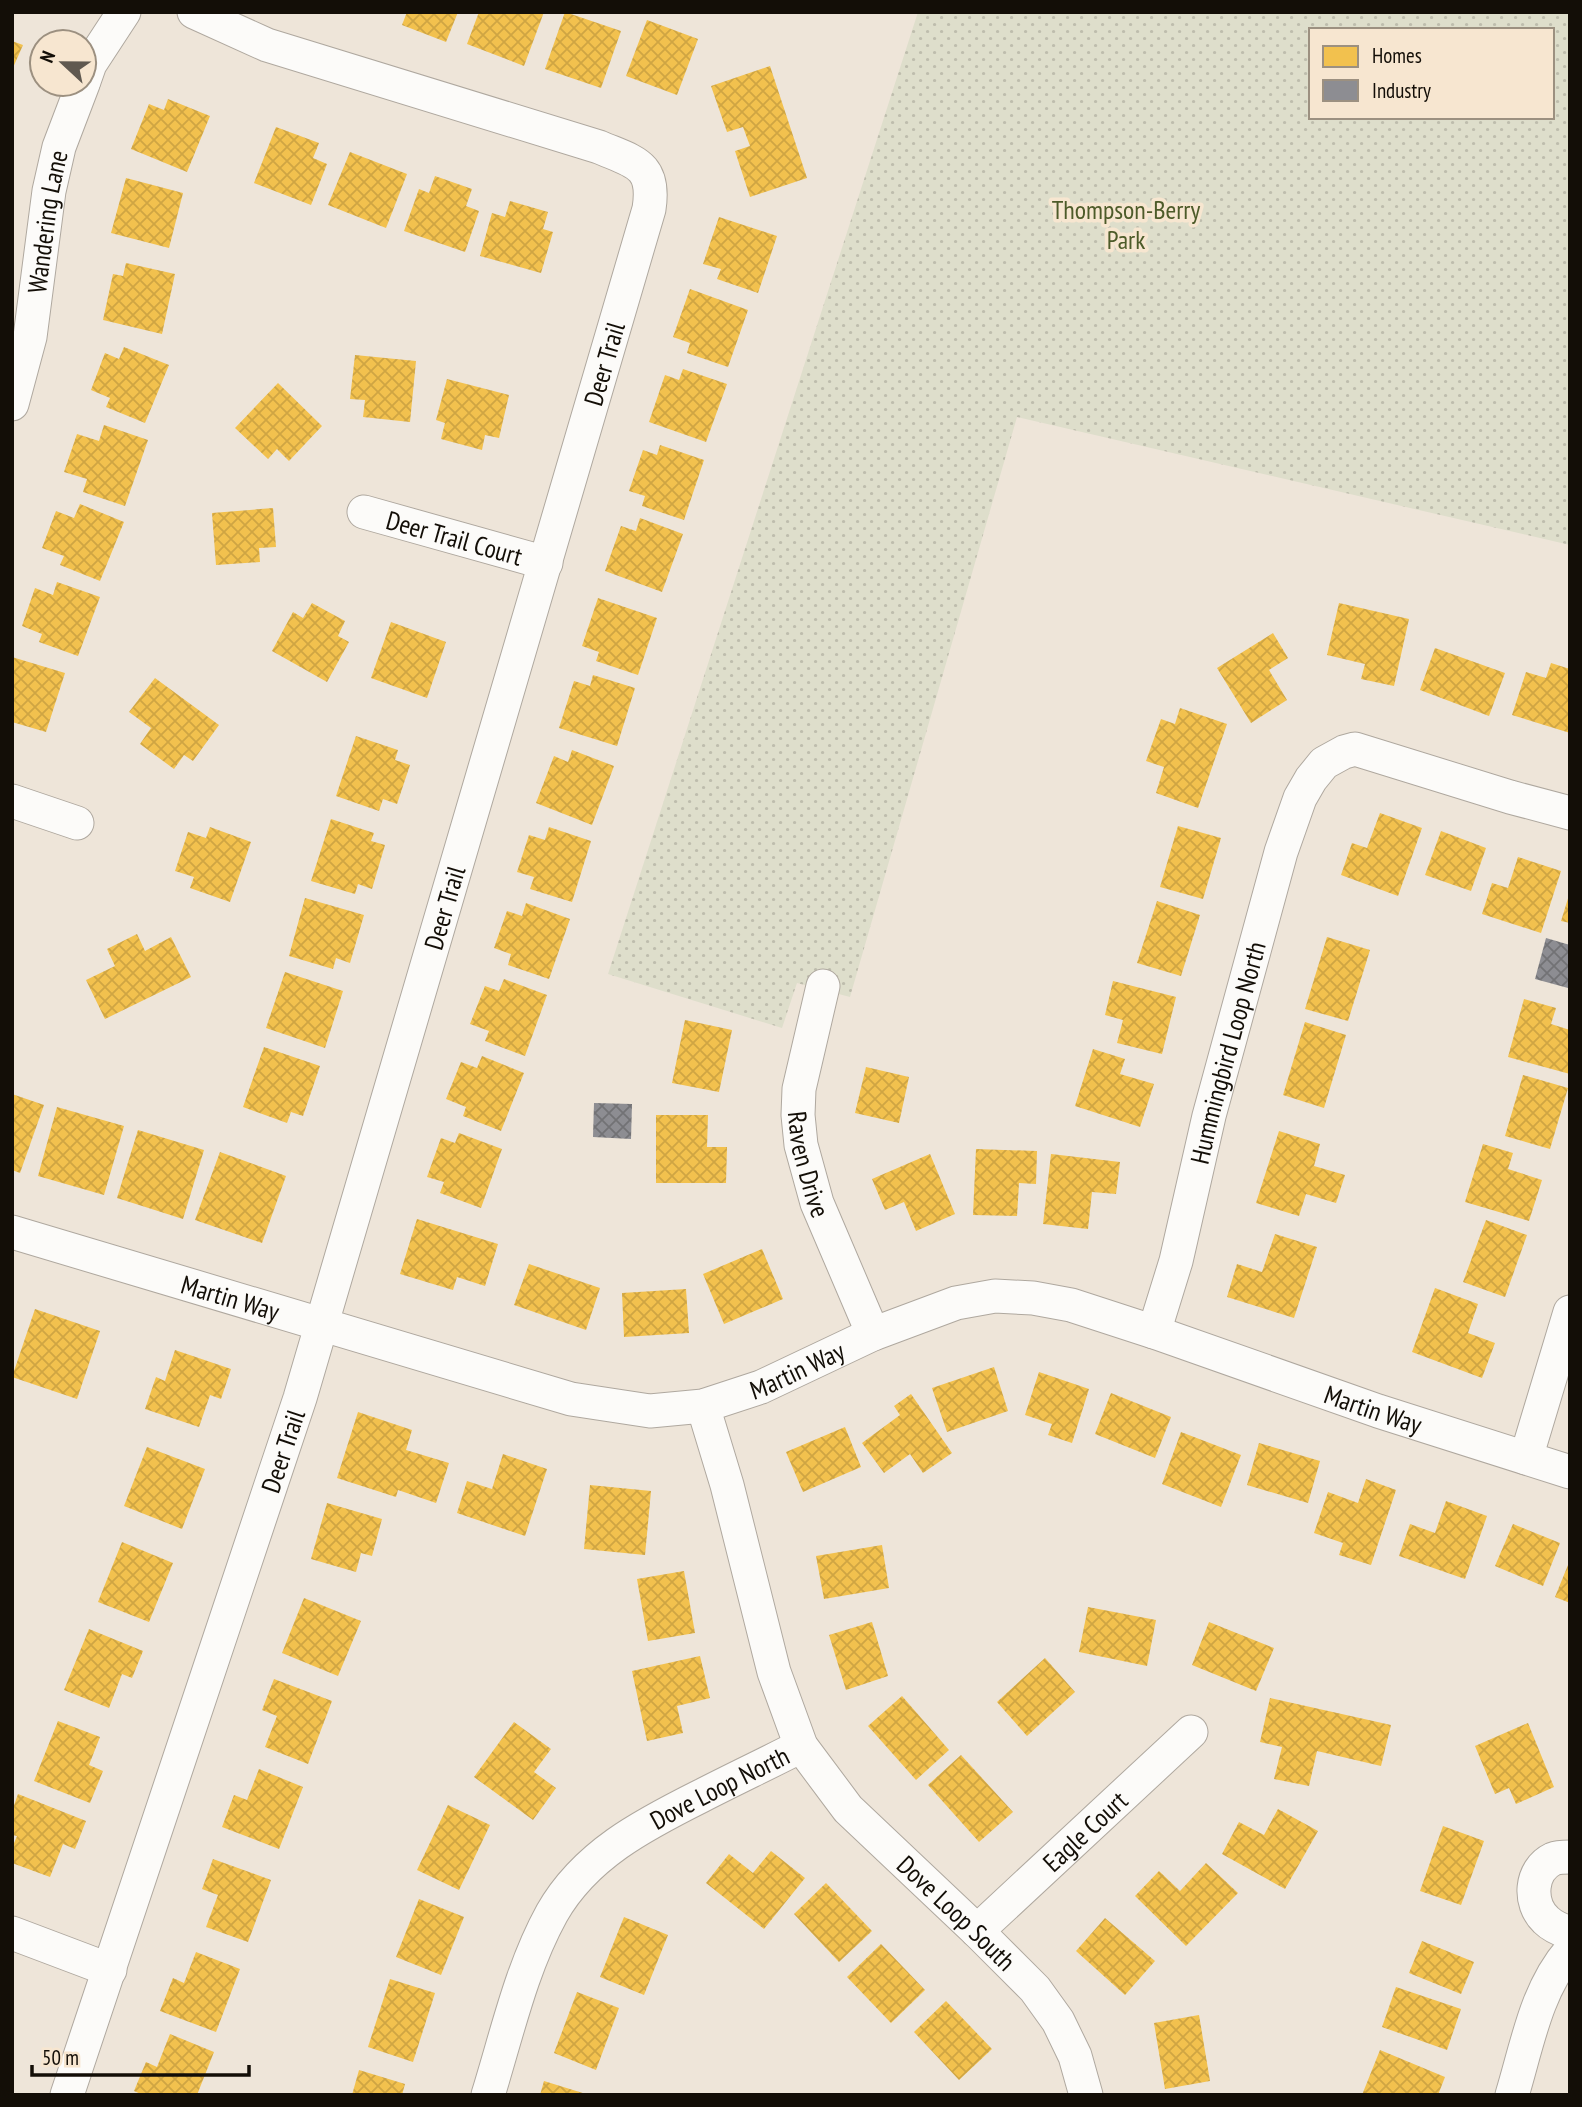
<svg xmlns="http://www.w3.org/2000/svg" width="1582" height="2107" font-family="'PT Sans Narrow',sans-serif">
<defs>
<pattern id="park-dots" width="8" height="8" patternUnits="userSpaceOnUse" patternTransform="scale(1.75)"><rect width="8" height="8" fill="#dedecb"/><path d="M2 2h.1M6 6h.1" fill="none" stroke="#bebdad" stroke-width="1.8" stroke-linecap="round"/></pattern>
<pattern id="homes-cross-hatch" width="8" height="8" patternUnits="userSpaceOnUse" patternTransform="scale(1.75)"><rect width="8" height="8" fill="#f2c14e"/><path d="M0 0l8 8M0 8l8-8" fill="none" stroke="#cfa543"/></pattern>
<pattern id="industry-cross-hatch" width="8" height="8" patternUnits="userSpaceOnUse" patternTransform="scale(1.75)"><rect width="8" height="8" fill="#8d8d92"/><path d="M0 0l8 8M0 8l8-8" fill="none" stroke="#727275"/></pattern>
</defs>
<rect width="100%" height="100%" fill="#eee5d9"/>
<path fill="url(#park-dots)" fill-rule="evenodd" d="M918,12h652v533l-553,-128 -167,580 -53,-14 -15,45 -174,-54zM1311,30h241v87h-241z"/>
<g fill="url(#homes-cross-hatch)">
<path d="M407,12h51l-12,30 -44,-17z"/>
<path d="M479,12h65l-20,54 -57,-22z"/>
<path d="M565,12l56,19 -20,57 -56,-19z"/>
<path d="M647,20l51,19 -21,56 -51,-19z"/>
<path d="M12,41l11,4 -11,25z"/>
<path d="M770,66l37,112 -57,19 -15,-46 15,-5 -7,-19 -16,5 -16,-46z"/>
<path d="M168,99l42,17 -23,56 -56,-23 18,-45 15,6z"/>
<path d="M276,127l43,16 -6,15 14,6 -16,41 -57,-22z"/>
<path d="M350,152l57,22 -21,54 -58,-23z"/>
<path d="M435,176l37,13 -6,17 13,5 -14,41 -61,-21 15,-42 10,4z"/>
<path d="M126,178l57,15 -14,55 -58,-15z"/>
<path d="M510,201l38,11 -5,17 10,3 -12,41 -61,-17 12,-43 13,4z"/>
<path d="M719,217l58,19 -19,57 -41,-14 4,-10 -18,-5z"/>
<path d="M126,263l49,11 -13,60 -59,-14 10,-46 10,2z"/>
<path d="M690,289l58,21 -20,57 -41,-14 3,-10 -17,-6z"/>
<path d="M124,347l45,18 -24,58 -39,-16 4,-9 -19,-8 14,-37 14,6z"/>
<path d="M355,355l61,6 -6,61 -47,-5 2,-17 -15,-1z"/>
<path d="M683,369l44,15 -21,58 -57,-20 16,-47 14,5z"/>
<path d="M447,379l62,16 -10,43 -14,-3 -3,15 -41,-11 4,-16 -9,-3z"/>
<path d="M278,383l44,43 -33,35 -12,-12 -9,10 -33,-31z"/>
<path d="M104,425l44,15 -23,66 -42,-14 4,-13 -23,-7 13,-38 22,7z"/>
<path d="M660,445l44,15 -20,60 -42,-14 3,-10 -16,-5 14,-41 14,5z"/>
<path d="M80,504l44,18 -24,59 -40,-16 4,-9 -22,-8 14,-37 18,7z"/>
<path d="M273,508l3,39 -17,1 1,14 -44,3 -4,-52z"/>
<path d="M640,518l43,16 -21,58 -57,-21 16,-45 15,5z"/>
<path d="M57,582l43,15 -22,59 -39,-14 3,-8 -20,-8 13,-38 18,7z"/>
<path d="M598,598l59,20 -19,57 -42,-14 3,-9 -17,-6z"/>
<path d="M312,603l33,18 -7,15 11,6 -22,40 -55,-31 21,-39 10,6z"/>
<path d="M1339,603l70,16 -15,67 -33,-7 4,-15 -38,-9z"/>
<path d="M391,622l55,20 -19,56 -56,-20z"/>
<path d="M1273,633l15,25 -19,12 18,30 -36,23 -34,-55z"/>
<path d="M1435,648l70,25 -16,43 -69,-26z"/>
<path d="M12,657l53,16 -19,59 -34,-10z"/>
<path d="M1551,663l19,6v64l-58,-18 14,-43 20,6z"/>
<path d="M593,675l42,13 -18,58 -58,-18 15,-47 16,5z"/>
<path d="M155,678l64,47 -26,36 -9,-6 -10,14 -34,-25 11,-16 -22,-16z"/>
<path d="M1180,708l47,16 -29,84 -42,-15 8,-26 -18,-6 15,-42 14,5z"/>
<path d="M356,736l42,14 -3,10 15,5 -13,39 -14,-5 -4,12 -43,-15z"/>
<path d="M572,750l42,16 -22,59 -56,-22 18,-47 14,6z"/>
<path d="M1380,813l42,15 -24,68 -57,-21 11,-32 15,5z"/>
<path d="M331,819l43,14 -3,8 14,4 -13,44 -14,-5 -3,10 -44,-13z"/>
<path d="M1178,826l43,12 -18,61 -43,-12z"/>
<path d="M210,827l41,15 -21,60 -40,-14 4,-11 -19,-6 13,-39 18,6z"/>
<path d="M549,827l42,14 -19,61 -42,-13 4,-12 -17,-5 12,-37 16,5z"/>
<path d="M1441,831l45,17 -15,43 -46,-16z"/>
<path d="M1518,857l43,14 -20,62 -59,-19 10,-31 16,5z"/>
<path d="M1570,892v31l-9,-2z"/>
<path d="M305,898l59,17 -14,48 -14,-5 -3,11 -44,-13z"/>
<path d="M1157,901l43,14 -19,61 -44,-13z"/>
<path d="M526,903l44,16 -21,60 -41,-14 3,-11 -17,-6 13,-37 15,5z"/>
<path d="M137,934l8,17 26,-14 20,40 -86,42 -19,-39 29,-14 -8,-17z"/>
<path d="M1327,937l43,13 -22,71 -43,-12z"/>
<path d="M285,972l58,19 -18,57 -59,-20z"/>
<path d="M504,979l43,16 -22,61 -40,-15 4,-10 -19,-7 15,-38 14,5z"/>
<path d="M1113,981l63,16 -14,57 -45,-11 6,-23 -18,-5z"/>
<path d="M1524,999l32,9 -5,16 19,6v44l-62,-17z"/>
<path d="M685,1020l47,10 -13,62 -47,-9z"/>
<path d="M1305,1022l41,13 -22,73 -41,-13z"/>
<path d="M264,1047l56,19 -17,50 -12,-4 -4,11 -44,-16z"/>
<path d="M1093,1049l32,10 -5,15 34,10 -14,43 -65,-21z"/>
<path d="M482,1056l42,17 -23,58 -38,-15 3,-9 -20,-8 15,-37 16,6z"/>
<path d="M866,1067l43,10 -10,46 -44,-10z"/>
<path d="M1523,1075l45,13 -18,61 -45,-13z"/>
<path d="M12,1094l32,11 -24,68 -8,-3z"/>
<path d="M57,1107l67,19 -20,69 -66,-19z"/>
<path d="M656,1115h52l-1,32h20l-1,36h-70z"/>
<path d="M138,1130l66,20 -21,69 -66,-21z"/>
<path d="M1279,1131l41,13 -6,22 31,9 -9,28 -30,-9 -7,22 -43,-13z"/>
<path d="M459,1133l43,16 -21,59 -41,-15 4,-11 -17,-5 14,-39 14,5z"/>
<path d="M1483,1144l30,9 -5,16 34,11 -13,41 -64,-19z"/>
<path d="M976,1149l61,2 -1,33 -17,-1 -2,33 -44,-1z"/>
<path d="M220,1152l66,24 -24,67 -67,-23z"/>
<path d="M930,1154l25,60 -39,17 -12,-29 -19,8 -13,-31z"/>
<path d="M1051,1154l69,8 -4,32 -24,-2 -4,37 -45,-5z"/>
<path d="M417,1219l81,25 -13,42 -28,-9 -4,13 -53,-16z"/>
<path d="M1486,1220l41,15 -22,62 -42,-15z"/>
<path d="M1275,1234l42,13 -23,71 -67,-21 10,-33 25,8z"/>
<path d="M762,1249l21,50 -59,25 -21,-50z"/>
<path d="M529,1264l71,24 -14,42 -72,-25z"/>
<path d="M1435,1288l43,16 -10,29 27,10 -13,35 -70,-26z"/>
<path d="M686,1289l3,44 -65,4 -2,-44z"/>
<path d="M35,1309l65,22 -23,68 -65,-22z"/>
<path d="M175,1350l56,19 -10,30 -11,-4 -11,32 -54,-18 11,-32 9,4z"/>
<path d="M994,1367l14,44 -61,21 -15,-44z"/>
<path d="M1039,1372l50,17 -17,54 -24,-8 4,-11 -27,-9z"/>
<path d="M1111,1393l60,24 -16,41 -60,-24z"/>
<path d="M911,1394l41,59 -29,20 -13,-19 -26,19 -22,-30 38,-28 -6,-9z"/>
<path d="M358,1412l54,18 -6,20 43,13 -13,40 -38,-13 -2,7 -59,-19z"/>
<path d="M845,1427l16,40 -58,25 -17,-40z"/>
<path d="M1181,1432l60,23 -20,52 -59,-23z"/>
<path d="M1259,1443l61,18 -12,42 -61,-18z"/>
<path d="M147,1447l58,22 -23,60 -58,-23z"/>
<path d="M503,1454l44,15 -22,67 -68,-23 10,-32 25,8z"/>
<path d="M1366,1479l30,11 -25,75 -32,-10 4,-12 -29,-10 14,-41 30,11z"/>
<path d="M590,1485l61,6 -6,64 -61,-6z"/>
<path d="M1446,1501l41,15 -22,63 -66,-23 11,-32 25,9z"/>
<path d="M327,1503l55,16 -10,37 -11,-3 -5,19 -45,-13z"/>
<path d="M1513,1524l47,19 -17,43 -48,-20z"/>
<path d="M122,1542l51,21 -24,59 -51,-20z"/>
<path d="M882,1545l7,43 -65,11 -8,-43z"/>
<path d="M1570,1560v43l-15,-6z"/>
<path d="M684,1571l11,62 -47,8 -11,-62z"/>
<path d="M304,1598l57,23 -23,55 -56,-23z"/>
<path d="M1088,1607l68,13 -9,46 -68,-14z"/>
<path d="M872,1622l16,54 -42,14 -17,-55z"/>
<path d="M1209,1622l65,26 -18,43 -64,-26z"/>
<path d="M89,1629l54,22 -11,27 -10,-4 -13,34 -45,-18z"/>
<path d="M700,1656l10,42 -33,8 6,27 -36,8 -15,-70z"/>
<path d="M1045,1658l30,34 -48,44 -30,-34z"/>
<path d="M274,1679l58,22 -24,63 -43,-17 12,-31 -15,-6z"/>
<path d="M902,1696l47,54 -33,30 -48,-54z"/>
<path d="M1270,1698l121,27 -10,41 -64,-15 -8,35 -35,-7 8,-32 -22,-5z"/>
<path d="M58,1721l42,16 -11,28 14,6 -13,32 -56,-22z"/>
<path d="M514,1722l37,27 -17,23 22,16 -23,32 -59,-43z"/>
<path d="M1528,1723l26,64 -38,17 -7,-16 -14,6 -20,-48z"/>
<path d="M961,1755l52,57 -34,30 -51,-57z"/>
<path d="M259,1769l44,18 -24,62 -57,-22 12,-32 13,5z"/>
<path d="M18,1794l68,27 -11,28 -12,-5 -13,33 -38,-14v-15l5,-12 -5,-1v-24z"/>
<path d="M448,1805l42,20 -31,65 -42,-20z"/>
<path d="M1278,1809l40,22 -33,58 -63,-35 17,-32 25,13z"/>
<path d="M1443,1826l41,15 -23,64 -41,-14z"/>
<path d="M771,1851l34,27 -41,51 -58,-46 23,-29 24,19z"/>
<path d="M213,1859l58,21 -23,62 -42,-15 12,-32 -16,-6z"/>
<path d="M1206,1863l32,30 -52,53 -51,-50 24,-25 21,20z"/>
<path d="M826,1883l46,48 -33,31 -45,-48z"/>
<path d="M419,1899l45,18 -23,58 -45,-18z"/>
<path d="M624,1917l44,18 -24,60 -44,-18z"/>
<path d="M1105,1918l50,43 -30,34 -49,-44z"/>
<path d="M1422,1941l52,21 -13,32 -52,-21z"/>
<path d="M881,1944l44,46 -34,33 -44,-46z"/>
<path d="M196,1952l44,17 -24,63 -56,-21 13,-33 11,5z"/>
<path d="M390,1979l45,14 -22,69 -45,-15z"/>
<path d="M1396,1987l65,22 -14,41 -65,-23z"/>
<path d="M577,1992l42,16 -23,62 -42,-17z"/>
<path d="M946,2001l46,48 -33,31 -45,-48z"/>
<path d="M1199,2015l11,66 -45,8 -11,-66z"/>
<path d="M170,2034l44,18 -17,43h-54l-9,-4 12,-29 11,5z"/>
<path d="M1380,2050l65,27 -7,18h-76z"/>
<path d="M359,2070l46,14 -3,11h-50z"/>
<path d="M544,2081l42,13v1h-46z"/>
</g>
<g fill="url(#industry-cross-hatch)">
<path d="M1546,938l24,7v36l-2,7 -33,-9z"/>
<path d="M594,1103l38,1 -1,35 -38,-2z"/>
</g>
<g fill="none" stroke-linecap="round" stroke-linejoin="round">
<defs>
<g id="minor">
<path d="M84,81l6,-17 34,-52"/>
<path id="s1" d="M12,404l18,-67 19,-146 10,-44 24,-63"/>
<path id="s2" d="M364,512l182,51"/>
<path d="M12,801l65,22"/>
<path id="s3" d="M823,986l-24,103 -1,26 3,30 16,58 56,131"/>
<path id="s4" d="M12,1232l559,167 79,12 53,-5 58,-19 112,-53 83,-31 39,-7 38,2 38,7 83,27 224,79 192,61"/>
<path id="s5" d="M1154,1332l22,-71 33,-145 72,-264 19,-54 11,-19 13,-16 20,-11 11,-3 155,48 60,16"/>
<path id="s6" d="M703,1406l24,79 47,187 27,74 47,63 129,122 58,58 23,32 17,35 11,39"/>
<path d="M1526,1458l44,-146"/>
<path d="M1570,1857c-6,0 -12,0 -17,2 -23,11 -25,44 -7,61 6,6 15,10 24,13"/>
<path id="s7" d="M977,1931l214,-199"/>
<path d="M12,1933l98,37"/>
<path id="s8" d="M67,2095l233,-697 349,-1189c7,-45 -15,-47 -50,-62l-332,-102 -73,-33"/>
<path id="s9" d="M488,2095c19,-61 33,-126 64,-182 33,-58 91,-88 149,-117 33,-17 67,-33 100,-50"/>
<path d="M1512,2095c15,-49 24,-105 58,-144"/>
</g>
</defs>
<use href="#minor" stroke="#afa89f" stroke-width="35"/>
<use href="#minor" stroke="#fcfbf9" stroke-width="33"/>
</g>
<g text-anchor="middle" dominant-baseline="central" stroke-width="7" stroke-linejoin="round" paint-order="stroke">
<g font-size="26" fill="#4d5b29" stroke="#f7e6d0">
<text x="1126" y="209">Thompson-Berry<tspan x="1126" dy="30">Park</tspan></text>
</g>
<g font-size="26" fill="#130e07" stroke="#f7e6d0">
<text stroke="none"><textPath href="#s1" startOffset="186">Wandering Lane</textPath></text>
<text stroke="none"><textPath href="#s8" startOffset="1813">Deer Trail</textPath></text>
<text stroke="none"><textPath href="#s2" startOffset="94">Deer Trail Court</textPath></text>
<text stroke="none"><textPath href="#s8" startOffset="1246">Deer Trail</textPath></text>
<text stroke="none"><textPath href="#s5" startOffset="289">Hummingbird Loop North</textPath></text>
<text stroke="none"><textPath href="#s3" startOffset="182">Raven Drive</textPath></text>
<text stroke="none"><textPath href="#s4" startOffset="228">Martin Way</textPath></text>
<text stroke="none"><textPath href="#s4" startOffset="817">Martin Way</textPath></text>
<text stroke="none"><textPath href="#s4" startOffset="1426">Martin Way</textPath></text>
<text stroke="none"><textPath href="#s8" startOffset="679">Deer Trail</textPath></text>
<text stroke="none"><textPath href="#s9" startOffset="406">Dove Loop North</textPath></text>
<text stroke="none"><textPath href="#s7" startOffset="147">Eagle Court</textPath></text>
<text stroke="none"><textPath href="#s6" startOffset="583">Dove Loop South</textPath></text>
</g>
</g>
<rect width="1582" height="2107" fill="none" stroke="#130e07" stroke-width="28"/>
<rect x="1309" y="28" width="245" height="91" fill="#f7e6d0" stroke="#9c9080" stroke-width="2"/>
<rect x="1323" y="46" width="35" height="21" fill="#f2c14e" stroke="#9c9080" stroke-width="2"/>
<text x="1372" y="63" font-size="21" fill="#130e07">Homes</text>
<rect x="1323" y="80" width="35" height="21" fill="#8d8d92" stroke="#9c9080" stroke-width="2"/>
<text x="1372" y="98" font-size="21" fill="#130e07">Industry</text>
<g transform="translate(63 63) rotate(292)"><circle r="33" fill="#f7e6d0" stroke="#9c9080" stroke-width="2"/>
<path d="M0-5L12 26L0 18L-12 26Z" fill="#605950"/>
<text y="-10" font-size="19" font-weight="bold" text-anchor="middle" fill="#130e07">N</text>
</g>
<path d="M32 2065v10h217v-10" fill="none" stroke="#130e07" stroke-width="3.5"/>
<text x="42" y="2065" font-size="21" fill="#130e07" stroke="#f7e6d0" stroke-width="5" paint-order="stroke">50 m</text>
</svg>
